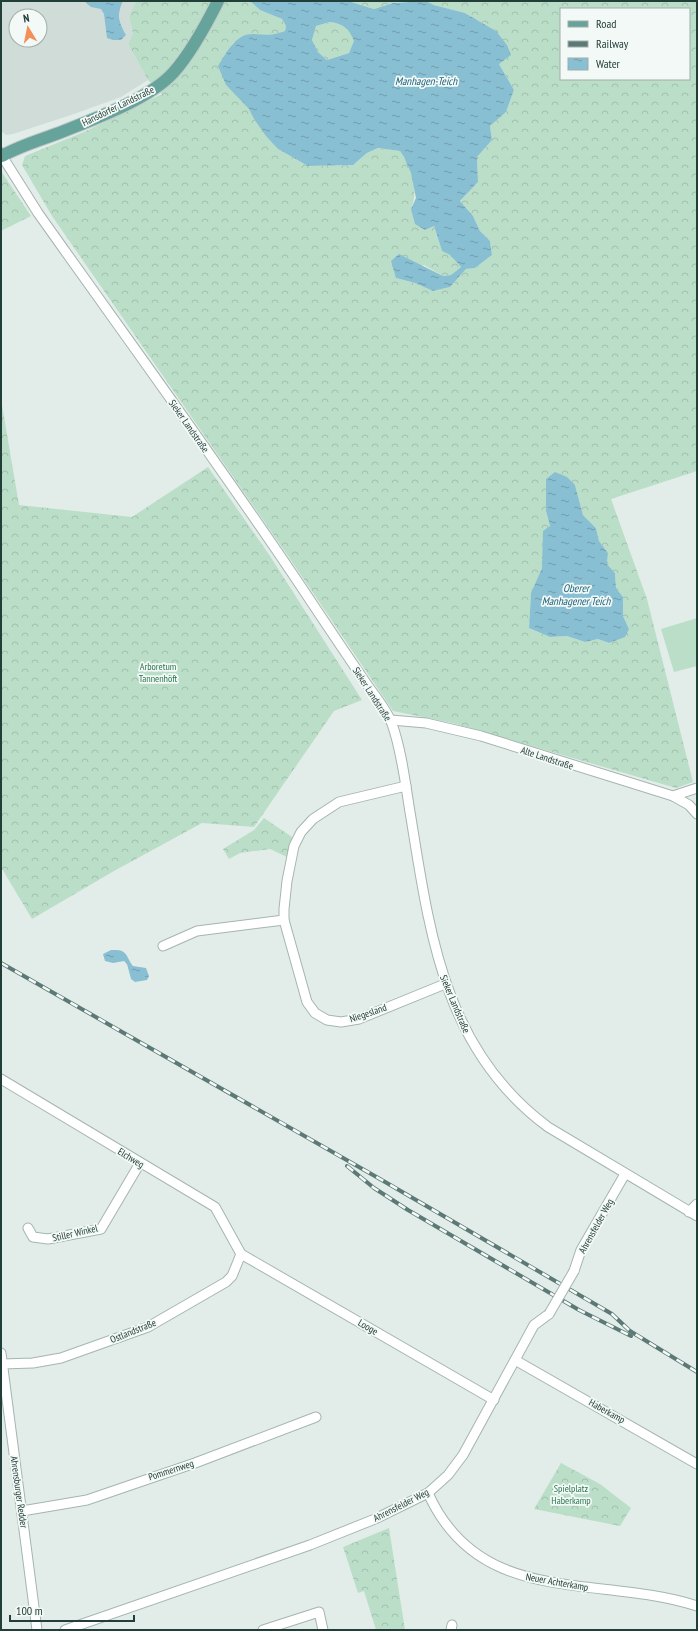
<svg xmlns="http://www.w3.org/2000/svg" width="698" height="1631" font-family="'PT Sans Narrow',sans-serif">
<defs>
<pattern id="forest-crowns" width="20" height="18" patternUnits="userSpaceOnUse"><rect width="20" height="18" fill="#bbdec8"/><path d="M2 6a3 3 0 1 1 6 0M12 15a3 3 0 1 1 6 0" fill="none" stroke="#a0c0ad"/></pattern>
<pattern id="water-ripples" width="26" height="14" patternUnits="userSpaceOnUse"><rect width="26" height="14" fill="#89bfd2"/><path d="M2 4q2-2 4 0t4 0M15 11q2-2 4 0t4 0" fill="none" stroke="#709dab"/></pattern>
</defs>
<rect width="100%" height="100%" fill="#e2ede9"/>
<path fill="#d0dcd8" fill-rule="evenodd" d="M1,1h135l-7,15 4,19 -5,9 20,36 -27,17 -47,17 -61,20 -7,1 -5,-4zM16,16h24v24h-24z"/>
<path fill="#bbdec8" d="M697,618v48l-23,6 -13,-43z"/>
<g fill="url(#forest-crowns)" fill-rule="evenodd">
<path d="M136,1h114l10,9 22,9 4,7 -1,5 -14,5 -19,-2 -19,9 -3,5 -4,37 24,24 4,10 24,30 30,17 45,-1 14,-12 11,-5 22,3c12,16 19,39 11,58l23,17 8,25 8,4 11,12 -10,8 -8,1 -19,-11 -28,13 19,5 18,8 17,-4 16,-18 9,-1 17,-13 -2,-14 -10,-10 -7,-15 -13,-15 18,-19 -1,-25 15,-17 -2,-14 16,-14 8,-22 -15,-26 -3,-33 -31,-18 -31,-8 -8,-4h271v470l-86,28 36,100 46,183 -17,6 -224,-65 -59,-12 -107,-158 -234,-337 -30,-51 3,-9 59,-24 78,-38 -14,-14 -20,-36 5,-10 -4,-18zM561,9h128v70h-128zM575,485l8,30 13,13 3,13 9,12 -1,11 8,9 1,15 7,9v19l6,13 -20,14 -11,-4 -13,3 -18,-6 -17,1 -21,-9 2,-34 11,-26 8,-42 -4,-15z"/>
<path d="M348,1h63l-18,2 -19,6z"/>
<path d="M330,22c13,2 19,6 25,19l-6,12 -22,7 -9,-8 -6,-12 4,-14z"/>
<path d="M1,171l30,45 -30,15z"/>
<path d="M1,399l18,106 113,12 76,-50 62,89 92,144 -28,11 -80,116 -52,-4 -88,48 -82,48 -31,-52z"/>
<path d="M264,818l28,19 -5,20 -17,-8 -30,4 -11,6 -6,-10 31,-19z"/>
<path d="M561,1463l39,21 31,24 -11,18 -86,-17z"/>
<path d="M389,1528l16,102h-29l-12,-39 -6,2 -15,-46z"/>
</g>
<g fill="url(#water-ripples)" fill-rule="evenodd">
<path d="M84,1h39c-7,14 -4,21 3,34l-5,5h-8l-6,-2 -3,-24 -3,-5 -10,-2z"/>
<path d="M250,1h98l26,8 19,-6 33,-2 8,4 31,8 31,18 11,14 4,10 -12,9 15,26 -8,22 -16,14 2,14 -15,17 1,25 -18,19 13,15 7,15 10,10 2,14 -17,13 -9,1 -16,18 -17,4 -18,-8 -19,-5 -5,-17 8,-7 44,22 8,-1 10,-8 -11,-12 -8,-4 -8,-25 -9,4 -10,-6 -4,-15 5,-11 -5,-25 -7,-16 -4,-6 -22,-3 -11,5 -14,12 -45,1 -30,-17 -12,-13 -12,-17 -5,-10 -23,-24 -8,-19c9,-13 17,-33 36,-32 14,1 17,2 31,-3l1,-5 -4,-7 -22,-9zM330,22c13,2 19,6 24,19l-5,12 -22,7 -9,-8 -6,-12 4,-14z"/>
<path d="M555,472l12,5 8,8 8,30 13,13 3,13 9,12 -1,11 8,9 1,15 7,9v19l6,13 -4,8 -16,6 -11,-4 -13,3 -18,-6 -17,1 -21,-9 2,-35 11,-25 1,-37 7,-5 -4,-15v-32z"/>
<path d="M111,950c17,-1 14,5 22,16l13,2 3,8 -2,4 -12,2 -4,-3 -4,-15 -3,-3 -11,2 -8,-2 -2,-7z"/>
</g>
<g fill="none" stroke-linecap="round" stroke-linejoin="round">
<defs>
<g id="minor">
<path d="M2,156l36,57c90,127 182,252 268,381 20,30 40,60 60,89 9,13 21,27 26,41 10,27 14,65 19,94 19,118 34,233 137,309l149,89"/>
<path d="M391,720l35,3 55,13 192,60 16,9 8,9"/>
<path d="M406,786l-67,16 -26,17 -12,13 -7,14 -7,35 -3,28v11l23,82 8,11 12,7 14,2 18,-3 86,-35"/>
<path d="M673,796l24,-8"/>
<path d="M163,946l34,-15 87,-11"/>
<path d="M1,1079l214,128 26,47"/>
<path d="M689,1212l8,-8"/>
<path d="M28,1228l5,9 15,2 53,-10 39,-66"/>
<path d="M241,1254l253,146"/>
<path d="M574,1271l7,-21 44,-76"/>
<path d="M1,1353l36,277"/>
<path d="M515,1360l182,104"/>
<path d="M2,1364l31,-1 28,-5 87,-31 78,-45 6,-6 9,-22"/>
<path d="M428,1493c52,116 171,81 269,113"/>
<path d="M22,1511l65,-11 108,-37 121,-46"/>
<path d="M65,1630l245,-85 65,-26 53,-26 20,-18 15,-20 71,-130 15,-11"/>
<path d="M263,1630l56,-18 4,18"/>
<path d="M451,1630l1,-5"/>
</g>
<path id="major" d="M1,154l1,2c19,-11 42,-17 62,-25 33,-13 85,-32 109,-58 18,-20 33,-48 45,-72"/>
</defs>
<use href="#minor" stroke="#a5b5b1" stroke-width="11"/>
<use href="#major" stroke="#c1c9c8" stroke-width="14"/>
<use href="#minor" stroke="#fff" stroke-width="9"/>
<use href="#major" stroke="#66a39a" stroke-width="12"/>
<defs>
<g id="rail">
<path d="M1,963l379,216 232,135 18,17 67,41"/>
<path d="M347,1166l27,22 34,22 171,100 52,26"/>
</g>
</defs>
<use href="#rail" stroke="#5c7975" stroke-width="4"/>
<use href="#rail" stroke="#f3f9f6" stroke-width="2.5" stroke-dasharray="8" stroke-linecap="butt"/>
<defs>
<path id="minor-bridge" d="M549,1314l25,-43"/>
</defs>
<use href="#minor-bridge" stroke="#a5b5b1" stroke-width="11" stroke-linecap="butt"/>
<use href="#minor-bridge" stroke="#fff" stroke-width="9"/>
</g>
<g text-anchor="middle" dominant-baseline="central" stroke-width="3.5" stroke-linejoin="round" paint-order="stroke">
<g font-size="10" fill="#223e39" stroke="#f3f9f6">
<text transform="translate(118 106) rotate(-26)">Hansdorfer Landstraße</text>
<text transform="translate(189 426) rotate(55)">Sieker Landstraße</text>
<text transform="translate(372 694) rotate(57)">Sieker Landstraße</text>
<text transform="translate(547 758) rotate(18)">Alte Landstraße</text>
<text transform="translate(455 1004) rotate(67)">Sieker Landstraße</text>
<text transform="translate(368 1013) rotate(-19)">Niegesland</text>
<text transform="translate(131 1158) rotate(31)">Elchweg</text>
<text transform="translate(596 1226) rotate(-61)">Ahrensfelder Weg</text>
<text transform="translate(75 1233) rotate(-13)">Stiller Winkel</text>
<text transform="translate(368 1327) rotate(30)">Looge</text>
<text transform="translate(133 1331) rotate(-22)">Ostlandstraße</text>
<text transform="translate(607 1411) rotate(29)">Haberkamp</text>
<text transform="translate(171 1470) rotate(-18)">Pommernweg</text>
<text transform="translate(19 1492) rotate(82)">Ahrensburger Redder</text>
<text transform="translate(401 1505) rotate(-27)">Ahrensfelder Weg</text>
<text transform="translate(557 1582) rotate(10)">Neuer Achterkamp</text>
</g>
<g font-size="10" fill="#2b7550" stroke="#f3f9f6">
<text x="158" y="666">Arboretum<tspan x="158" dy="12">Tannenhöft</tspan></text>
<text x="571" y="1488">Spielplatz<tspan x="571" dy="12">Haberkamp</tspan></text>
</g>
<g font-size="11" font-style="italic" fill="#1b607b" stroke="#f3f9f6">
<text x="426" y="81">Manhagen-Teich</text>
<text x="576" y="588">Oberer<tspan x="576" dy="13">Manhagener Teich</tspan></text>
</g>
</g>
<rect width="698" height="1631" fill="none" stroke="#223e39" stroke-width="4"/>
<rect x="560" y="8" width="130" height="72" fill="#f3f9f6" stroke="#9faeaa"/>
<rect x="568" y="21" width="20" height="6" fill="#66a39a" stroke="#9faeaa"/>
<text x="596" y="28" font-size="12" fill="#223e39">Road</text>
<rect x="568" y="41" width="20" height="6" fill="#5c7975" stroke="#9faeaa"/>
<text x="596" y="48" font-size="12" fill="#223e39">Railway</text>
<rect x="568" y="58" width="20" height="12" fill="url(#water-ripples)" stroke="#9faeaa"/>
<text x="596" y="68" font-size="12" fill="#223e39">Water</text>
<g transform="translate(28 28) rotate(350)"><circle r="19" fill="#f3f9f6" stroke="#9faeaa"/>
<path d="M0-3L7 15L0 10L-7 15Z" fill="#f39059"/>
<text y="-6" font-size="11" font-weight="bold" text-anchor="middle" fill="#223e39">N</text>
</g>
<path d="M10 1615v6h124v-6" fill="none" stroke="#223e39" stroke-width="2"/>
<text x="16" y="1615" font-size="12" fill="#223e39" stroke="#f3f9f6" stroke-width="3" paint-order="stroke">100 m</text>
</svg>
